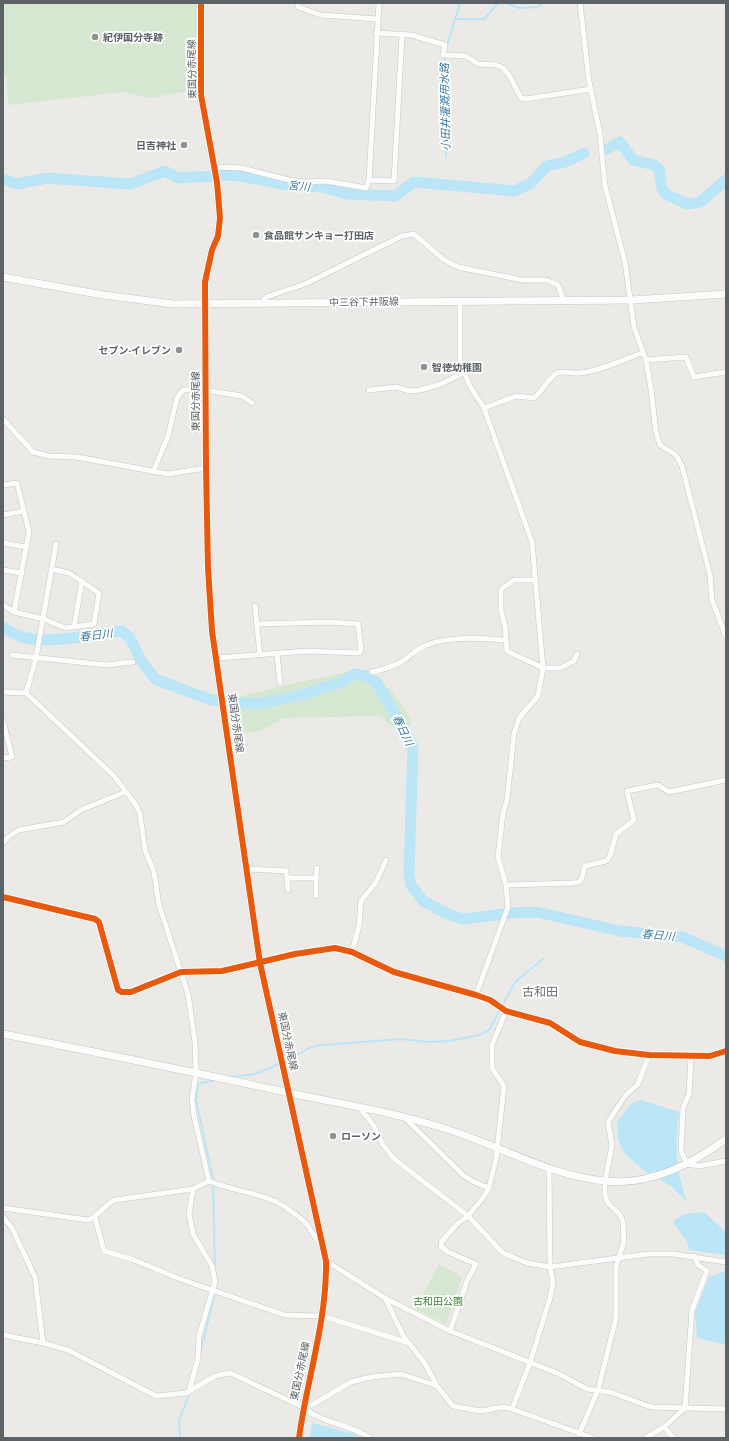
<svg xmlns="http://www.w3.org/2000/svg" width="729" height="1441" font-family="'Asap Condensed','Noto Sans JP',sans-serif">
<rect width="100%" height="100%" fill="#eceae7"/>
<g fill="#d7e8d2">
<path d="M3,3h195l-3,87 -46,8 -25,-6 -116,13 -1,-28 -4,-1z"/>
<path d="M357,670c27,4 41,30 55,51l-8,16 -24,-21 -97,2c-9,7 -28,17 -40,15 -3,0 -7,-3 -9,-4l-5,-30 70,-17z"/>
<path d="M439,1264l23,13 -16,47 -30,-15z"/>
</g>
<g fill="#bae6f8">
<path d="M641,1100l38,12c-4,37 -4,54 8,90l-16,-16 -25,-14 -20,-17 -8,-15 -1,-18 15,-19z"/>
<path d="M704,1212l22,20v23l-37,-5 -2,-8 -14,-20 11,-8z"/>
<path d="M726,1271v74l-29,-7 -2,-26 14,-35z"/>
<path d="M312,1423l43,11 5,4h-50z"/>
</g>
<g fill="none" stroke-linecap="round" stroke-linejoin="round">
<g stroke="#bae6f8" stroke-width="2">
<path d="M505,3l14,5 20,-1 2,-4"/>
<path d="M455,19h29l14,-16"/>
<path d="M447,46l13,-43"/>
<path d="M445,57l1,100"/>
<path d="M232,1077l23,-3 33,-14 23,-13 13,-2 77,-6 26,3 23,-1 29,-6 10,-5 26,-48 29,-24"/>
<path d="M215,1270l-2,-91 -17,-79 2,-15 3,-2 14,-3"/>
<path d="M200,1354l15,-62"/>
<path d="M180,1438l-1,-18 11,-27"/>
</g>
<g stroke="#bae6f8" stroke-width="11">
<path d="M605,150l15,-8 13,18 21,5 5,4 3,20 4,5 21,10 13,-2 26,-22"/>
<path d="M3,179l14,5 30,-6 83,6 35,-13 13,7 57,-3 57,11 30,1 25,7 48,2 19,-14 101,9 16,-8 16,-17 18,-4 19,-9"/>
<path d="M3,627c7,4 15,10 23,11 28,6 66,-4 96,-7l8,7 11,22 14,19 56,21 42,4 15,-2 37,-8 37,-12 12,-8 13,2 10,7 36,63 -4,127 2,12 12,16 25,13 15,5 48,-6 26,-1 83,19 62,6 44,19"/>
</g>
<defs>
<g id="street">
<path d="M298,3v4l23,8 56,4"/>
<path d="M580,3l9,78 11,53 5,52 20,76 9,65 12,33 5,29 5,44 4,12 16,10 6,11 28,109 2,25 14,37"/>
<path d="M376,33l35,2 34,10 -2,10 23,1 12,8 18,1 7,3 6,7 12,23 5,1 65,-10"/>
<path d="M214,167l28,1 47,12 16,2 21,-1 40,7 3,-8 10,-177"/>
<path d="M369,180l25,1 8,-146"/>
<path d="M460,300v63l11,25 13,20 48,134 11,126 -5,28 -19,22 -5,16 -7,66 -4,13 -5,44 8,28 2,22 -32,88"/>
<path d="M262,303l4,-6 39,-13 97,-48 12,-2 30,26 14,7 64,13h24l12,5 6,16"/>
<path d="M646,360l40,-3 8,20 32,-5"/>
<path d="M369,390l27,-3 14,4 10,-1 21,-6 22,-11"/>
<path d="M484,408l32,-12 18,2c10,-8 13,-19 23,-25 6,-3 15,1 22,0 21,-2 43,-13 63,-20"/>
<path d="M3,419l30,33 16,4 28,1 91,17 38,-6"/>
<path d="M153,472l15,-36 9,-38 6,-8h21l38,6 10,7"/>
<path d="M3,485l14,-2 12,49 -15,80 30,7 21,9 29,-4 5,-31 -30,-20 -18,-4"/>
<path d="M3,515l21,-4"/>
<path d="M3,543l23,4"/>
<path d="M3,570l19,3"/>
<path d="M536,580h-22l-13,9v22l4,15 2,25 36,17h17l14,-7 3,-7"/>
<path d="M3,605l11,7"/>
<path d="M255,606l5,49"/>
<path d="M74,627l8,-46"/>
<path d="M277,654l3,29"/>
<path d="M12,655l94,10 27,-3"/>
<path d="M216,658l92,-7 51,2 2,-3 -3,-26 -29,-2 -72,2"/>
<path d="M372,672c11,-3 23,-5 32,-12 8,-5 13,-12 23,-15 22,-9 54,-7 78,-5"/>
<path d="M3,692l23,1 88,83 22,29 4,9 5,36 9,22 5,33 29,89 7,48 1,31 -4,26 2,17 15,65"/>
<path d="M26,693l10,-35 20,-114"/>
<path d="M3,721l9,36 -9,1"/>
<path d="M3,843l5,-6 11,-7 45,-8 17,-12 44,-18"/>
<path d="M247,869l39,2 2,19"/>
<path d="M287,878h29l1,-10"/>
<path d="M506,885l69,-2 6,-2 4,-15 21,-5 4,-5 6,-22 18,-14 -7,-29 31,-6 11,7 57,-12"/>
<path d="M316,896v-18"/>
<path d="M3,897l92,22 4,3 19,68 4,2h9l50,-20 41,-1 73,-17 40,-6 17,4 42,20 82,23 14,5 16,11 44,12 30,19 35,9 34,4 61,1 16,-5"/>
<path d="M352,952l7,-26 2,-25 15,-19 10,-22"/>
<path d="M691,1056l-2,38 -6,14 -2,43 6,13 12,2 27,-5"/>
<path d="M359,1107l15,19 8,17 11,15 75,58 35,37 24,10 23,4 98,-13h25l53,8"/>
<path d="M405,1118l58,57 11,7 15,6"/>
<path d="M3,1208l85,12c11,-4 16,-15 27,-20l78,-11 16,-8c28,12 59,11 83,31 6,4 13,9 16,14 5,8 8,14 14,20"/>
<path d="M3,1217l9,11 23,49 8,66"/>
<path d="M95,1218l9,33 30,9 46,19 105,36 37,1 87,27"/>
<path d="M326,1261l59,37 65,33 107,42 30,16 23,3 41,15 75,2"/>
<path d="M385,1298l19,39 20,25 13,24 16,20 27,5 23,-4 9,2 81,29"/>
<path d="M450,1331l17,-50 9,-17 -28,-12 -7,-6 1,-5 15,-17 11,-8 14,-17 7,-11 2,-9 5,-20 8,-73 -12,-18v-23l14,-34"/>
<path d="M3,1335l40,8 25,7 88,46 30,-3 29,-17 15,-3 73,34c20,17 46,17 67,31"/>
<path d="M189,1392l9,-34 1,-22 16,-54 -3,-16 -19,-32 -2,-11 -2,-9 4,-25"/>
<path d="M303,1407l9,-2 39,-23 20,-5 30,-3 36,12"/>
<path d="M512,1409l18,-46 20,-65 3,-16 -3,-15 -1,-99"/>
<path d="M664,1427l10,11"/>
<path d="M579,1434l19,-44 18,-72v-51l8,-26 -1,-19 -3,-7 -12,-12 -3,-7v-15l7,-36 -4,-23 17,-26 13,-12 11,-29"/>
<path d="M645,1438l19,-11 21,-19 7,-98 15,-39 -9,-6 -4,-9"/>
</g>
<g id="secondary">
<path d="M201,3v92l16,87 3,36 -2,18 -6,14 -7,32 1,186 2,100 4,63 48,332 66,298c1,60 -19,118 -27,177"/>
<path d="M3,277l100,18 70,9 459,-4 94,-6"/>
<path d="M3,1034c93,18 185,37 278,57 54,12 109,20 162,37 54,16 104,47 161,53 45,5 87,-16 122,-42"/>
</g>
</defs>
<use href="#street" stroke="#c8c8c8" stroke-width="6"/>
<use href="#secondary" stroke="#c7c8c8" stroke-width="8"/>
<use href="#street" stroke="#fcfcfb" stroke-width="5"/>
<use href="#secondary" stroke="#fcfcfb" stroke-width="7"/>
<defs>
<g id="cycleway">
<path d="M201,3v92l16,87 3,36 -2,18 -6,14 -7,32 1,186 2,100 4,63 48,332 66,298c1,60 -19,118 -27,177"/>
<path d="M3,897l92,22 4,3 19,68 4,2h9l50,-20 41,-1 73,-17 40,-6 17,4 42,20 82,23 14,5 16,11 44,12 30,19 35,9 34,4 61,1 16,-5"/>
</g>
</defs>
<use href="#cycleway" stroke="#fff" stroke-width="8"/>
<use href="#cycleway" stroke="#e8590c" stroke-width="6"/>
</g>
<g fill="#8e9292" stroke="#fff" stroke-width="1.5">
<circle cx="95" cy="37" r="4"/>
<circle cx="184" cy="145" r="4"/>
<circle cx="256" cy="235" r="4"/>
<circle cx="179" cy="350" r="4"/>
<circle cx="424" cy="367" r="4"/>
<circle cx="333" cy="1136" r="4"/>
</g>
<g text-anchor="middle" dominant-baseline="central" stroke-width="3.5" stroke-linejoin="round" paint-order="stroke">
<g font-size="10" font-weight="bold" fill="#5c6265" stroke="#fff" text-anchor="start">
<text x="103" y="37">紀伊国分寺跡</text>
<text x="176" y="145" text-anchor="end">日吉神社</text>
<text x="264" y="235">食品館サンキョー打田店</text>
<text x="171" y="350" text-anchor="end">セブン-イレブン</text>
<text x="432" y="367">智徳幼稚園</text>
<text x="341" y="1136">ローソン</text>
</g>
<g font-size="10" fill="#5c6265" stroke="#fff">
<text transform="translate(192 69) rotate(-91)">東国分赤尾線</text>
<text transform="translate(364 302) rotate(-1)">中三谷下井阪線</text>
<text transform="translate(195 401) rotate(-90)">東国分赤尾線</text>
<text transform="translate(236 723) rotate(82)">東国分赤尾線</text>
<text transform="translate(288 1041) rotate(78)">東国分赤尾線</text>
<text transform="translate(300 1371) rotate(-78)">東国分赤尾線</text>
</g>
<g font-size="10" fill="#3b8632" stroke="#fff">
<text x="438" y="1301">古和田公園</text>
</g>
<g font-size="11" font-style="italic" fill="#397ba3" stroke="#fff">
<text transform="translate(445 107) rotate(-91)">小田井灌漑用水路</text>
<text transform="translate(299 186) rotate(5)">宮川</text>
<text transform="translate(96 635) rotate(-7)">春日川</text>
<text transform="translate(403 730) rotate(64)">春日川</text>
<text transform="translate(658 935) rotate(5)">春日川</text>
</g>
<g font-size="12" fill="#6d7477" stroke="#fff">
<text x="540" y="992">古和田</text>
</g>
</g>
<rect width="729" height="1441" fill="none" stroke="#5c6265" stroke-width="8"/>
</svg>
